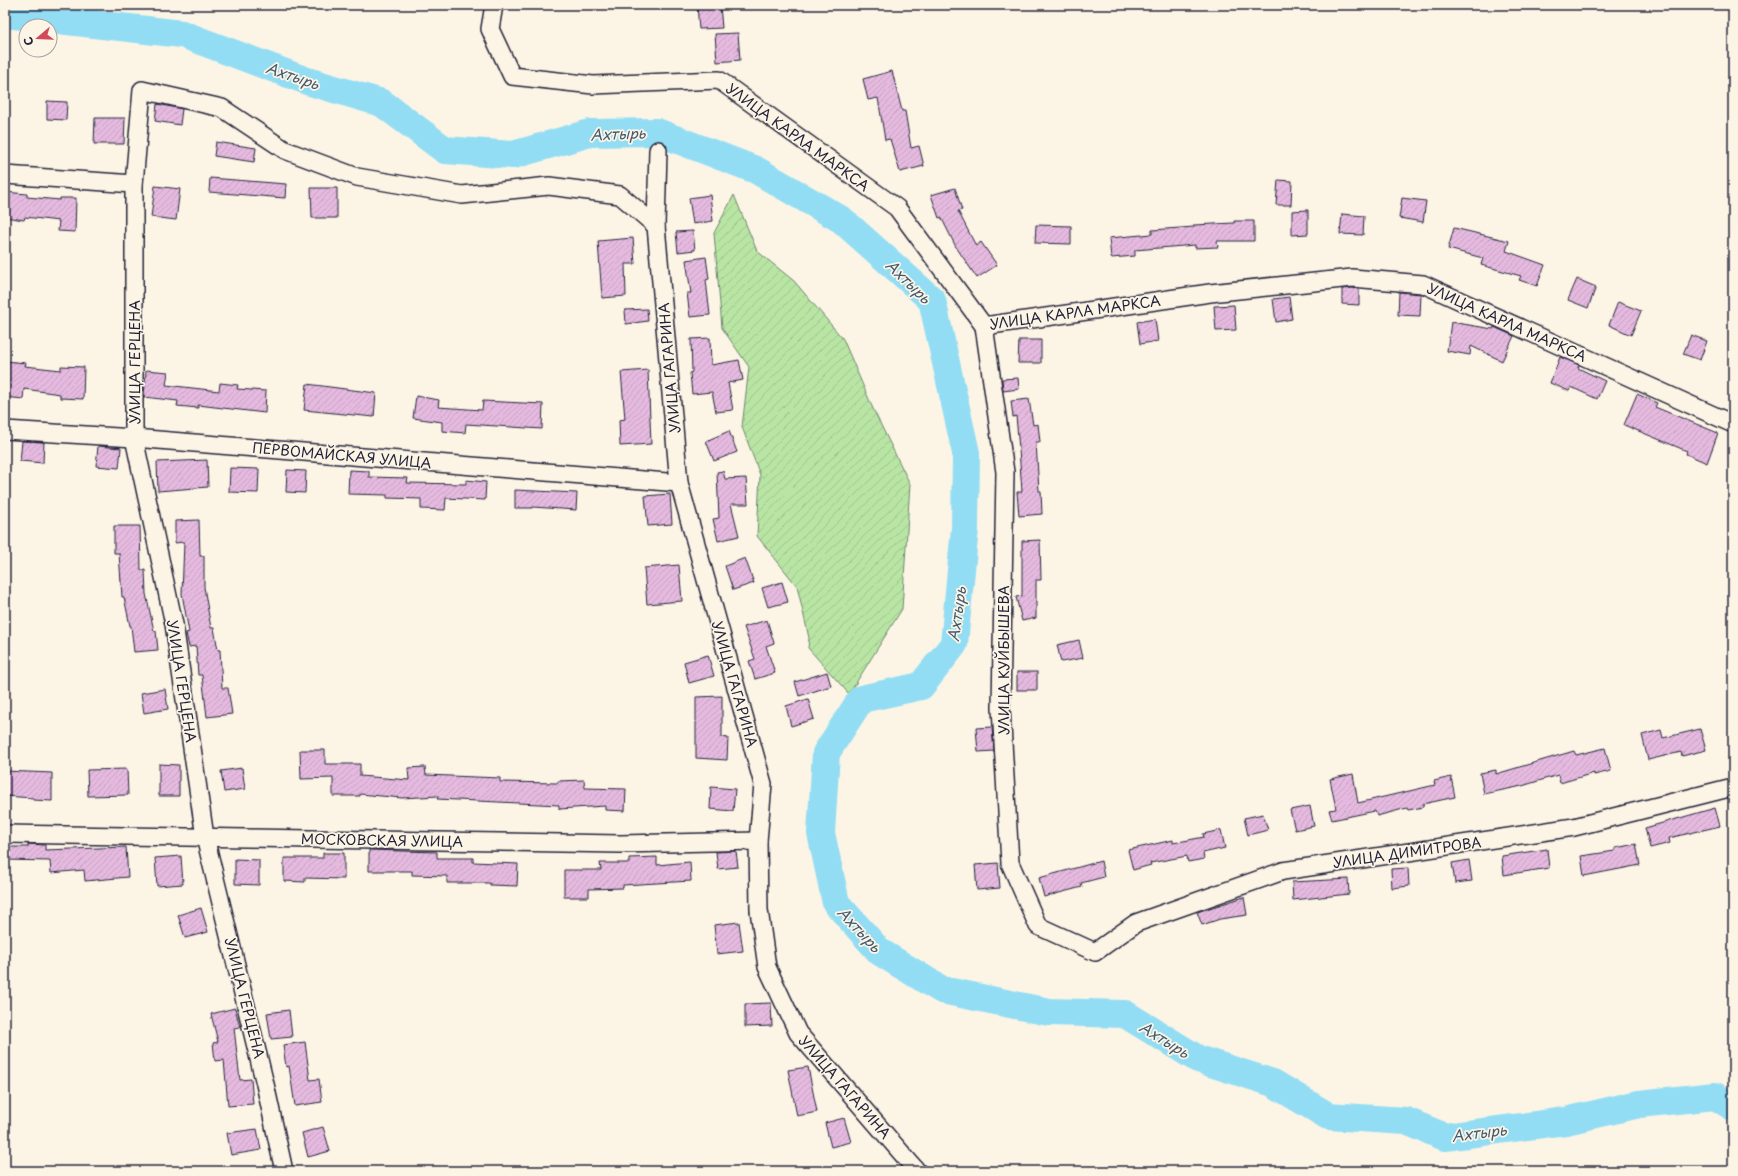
<svg xmlns="http://www.w3.org/2000/svg" width="1738" height="1176" font-family="'Playpen Sans',sans-serif">
<defs>
<pattern id="garden-furrows" width="10" height="10" patternUnits="userSpaceOnUse"><rect width="10" height="10" fill="#b8e5a3"/><path d="M-1 1l2-2M0 10L10 0M9 11l2-2" fill="none" stroke="#9ec48d"/></pattern>
<pattern id="building-hatch" width="6" height="6" patternUnits="userSpaceOnUse"><rect width="6" height="6" fill="#e6bae0"/><path d="M-1 1l2-2M0 6l6-6M5 7l2-2" fill="none" stroke="#c5a0c1"/></pattern>
</defs>
<rect width="100%" height="100%" fill="#fcf5e5"/>
<filter id="ink" filterUnits="userSpaceOnUse"><feTurbulence type="fractalNoise" baseFrequency=".025" numOctaves="2"/><feDisplacementMap in="SourceGraphic" scale="8" xChannelSelector="R" yChannelSelector="G"/><feConvolveMatrix kernelMatrix="1 2 1 2 8 2 1 2 1" color-interpolation-filters="sRGB"/></filter>
<g filter="url(#ink)">
<path fill="url(#garden-furrows)" stroke="#6d846f" d="M734,195l23,56 37,30 49,58 31,72 36,73 -8,125 -53,85 -41,-46 1,-10 -12,-52 -40,-50 3,-61 -18,-48 7,-60 -27,-39 -8,-95z"/>
<g fill="none" stroke-linecap="round" stroke-linejoin="round">
<path stroke="#93ddf4" stroke-width="28" d="M5,14l177,20 125,47 75,22 63,47 68,5 77,-22 67,-1 99,38 86,50 90,80 34,153 -1,75 -11,116 -33,42 -60,13 -35,54 -5,80 15,70 44,49 62,38 107,22 76,2 73,45 75,24 55,33 78,5 39,16 121,-16 73,-17 76,-8 18,11"/>
</g>
<g fill="url(#building-hatch)" stroke="#22223b">
<path d="M697,5h23l2,23 -23,1z"/>
<path d="M738,33l2,27 -23,2 -2,-28z"/>
<path d="M892,71l10,40h3l6,37 8,-2 5,20 -24,6 -10,-33 -5,1 -7,-42 -10,2 -5,-21z"/>
<path d="M47,101l20,1 -1,18 -19,-1z"/>
<path d="M157,104l25,5 -2,16 -25,-4z"/>
<path d="M95,118h30l-1,26h-30z"/>
<path d="M216,142l40,6 -2,14 -40,-6z"/>
<path d="M210,178l76,6 -1,14 -76,-6z"/>
<path d="M1278,180l14,1 -1,24h-15z"/>
<path d="M155,186l25,3 -4,31 -25,-3z"/>
<path d="M311,188h26v30h-25z"/>
<path d="M955,188l7,22 -4,1 18,35 5,-4 16,23 -20,13 -21,-31 -15,-30 -2,1 -8,-23z"/>
<path d="M5,192l22,2v3l33,3v-2h16l-1,34 -17,-1 1,-10 -34,-4 -1,3 -19,-3z"/>
<path d="M710,195l3,26 -20,3 -4,-26z"/>
<path d="M1402,198l24,3 -3,21 -24,-4z"/>
<path d="M1308,210v24l-16,1v-24z"/>
<path d="M1342,214l22,2 -1,19 -23,-1z"/>
<path d="M1234,221h20v20h-37l1,6 -23,1v-3l-60,5v6l-24,2 -2,-20 43,-4v-4l42,-3v-2l40,-2z"/>
<path d="M1036,225l35,1v18l-36,-1z"/>
<path d="M1454,228l55,13 -3,10 39,14 -8,21 -18,-6 2,-4 -40,-11 2,-7 -35,-9z"/>
<path d="M693,231l2,19 -17,2 -2,-20z"/>
<path d="M633,238l2,26h-10l1,32 -24,2 -4,-57z"/>
<path d="M706,257l3,22 -3,1 4,35 -20,2 -3,-24h4l-5,-33z"/>
<path d="M1577,279l19,8 -8,21 -20,-8z"/>
<path d="M1352,288l7,1v16l-17,-1v-15z"/>
<path d="M1399,292l22,2 -1,22 -22,-1z"/>
<path d="M1289,297l3,22 -16,3 -3,-23z"/>
<path d="M1618,302l23,9 -10,24 -22,-10z"/>
<path d="M1234,305l2,25 -20,1 -2,-25z"/>
<path d="M647,309l1,12 -22,3 -1,-14z"/>
<path d="M1155,319l3,22 -18,3 -3,-22z"/>
<path d="M1451,322l42,7 1,-2 20,9 -12,25 -31,-15 -1,9 -23,-4z"/>
<path d="M1691,335l16,6 -7,19 -17,-6z"/>
<path d="M710,338l1,27 28,-5 4,20 -15,3 5,27 -17,2 -4,-20 -20,2 -2,-21 2,-1 -1,-33z"/>
<path d="M1019,340h22v23h-23z"/>
<path d="M1560,357l19,8 -1,3 27,13 -8,18 -26,-12 -2,4 -19,-8z"/>
<path d="M5,361l21,2 -1,3 36,4v-4l23,1 -1,32 -23,-1v-4l-36,-5 -1,10 -18,-2z"/>
<path d="M146,370l22,2 -2,13 53,6 1,-8 18,2 -1,4 29,2 -1,22 -67,-8v3l-21,-2 1,-5 -34,-4z"/>
<path d="M648,370l3,74 -31,2 -1,-26 6,-1 -4,-47z"/>
<path d="M1018,378l1,11 -16,2 -1,-12z"/>
<path d="M307,384l69,9 -2,24 -70,-7z"/>
<path d="M1637,394l20,9 -2,4 63,26 -11,30 -21,-9 1,-3 -63,-26z"/>
<path d="M416,396l23,4 -1,7 44,3 1,-9 60,3 -1,25 -76,-5 -1,9 -23,-2v-9l-29,-4z"/>
<path d="M1029,399l4,26 5,-1 2,18h-4l3,49h2l1,23 -23,2 -2,-24h5l-3,-43 -3,-33 -3,1 -2,-16z"/>
<path d="M729,431l8,21 -23,9 -8,-20z"/>
<path d="M22,441l22,1 -1,21 -23,-2z"/>
<path d="M98,446l23,2 -2,20 -23,-2z"/>
<path d="M207,460l1,27 -50,4 -1,-29z"/>
<path d="M230,468l29,1 -1,24 -29,-1z"/>
<path d="M287,470l19,1 -1,22 -19,-1z"/>
<path d="M349,470l20,1v6l39,1 -1,5 59,1v-4l20,2 -1,18 -39,-2 -1,12 -24,-1v-10l-34,-1v-3l-39,-1z"/>
<path d="M723,471l2,8 21,-1 2,26h-17l8,32 -21,5 -5,-22 6,-1 -2,-46z"/>
<path d="M515,490l62,3 -1,17 -43,-3v1h-18z"/>
<path d="M670,494l2,30 -24,2 -3,-30z"/>
<path d="M199,520l1,36h4v31l7,41h3l4,22h2l2,38h6l4,26 -25,3 -5,-42h-4l-2,-29 -7,1 -3,-14 3,-1 -7,-38 2,-52 -9,1v-22z"/>
<path d="M114,526h26l1,44h4l1,24 8,37h2l2,19 -24,2 -3,-26h-1l-6,-29h-2l-3,-44h-5z"/>
<path d="M1040,540l1,40h-5v38l-14,3 -6,-24 6,-1v-55z"/>
<path d="M745,558l9,25 -21,7 -8,-24z"/>
<path d="M679,565l3,36 -35,3 -3,-36z"/>
<path d="M782,582l6,20 -20,5 -6,-19z"/>
<path d="M767,620l7,23 -8,3 9,27 -20,6 -6,-18 6,-2 -11,-32z"/>
<path d="M1079,640l4,18 -22,4 -4,-17z"/>
<path d="M708,655l6,21 -25,7 -5,-21z"/>
<path d="M827,672l4,14 -32,10 -4,-14z"/>
<rect x="1017" y="672" width="20" height="18"/>
<path d="M165,689l3,20 -24,4 -3,-20z"/>
<path d="M722,696v41l6,1 -1,22 -31,-2v-61z"/>
<path d="M808,699l6,20 -23,7 -5,-20z"/>
<path d="M992,727l2,24 -16,1 -2,-24z"/>
<path d="M1700,729l6,21 -24,6 -1,-4 -33,8 -6,-25 19,-5 2,8z"/>
<path d="M1605,748l6,23 -17,4v-2l-34,10 -2,-8 -36,11 -38,8 -4,-21 16,-3v4l78,-23 2,4z"/>
<path d="M300,750h25v14h35v12l49,4 -1,-12 17,-1 1,8 74,3v4l58,1v-2l26,-1 1,8 41,1 -1,22 -20,-1v-4l-46,3v-4l-122,-6 1,-3 -36,2 -42,-4v2h-27v-18l-32,1z"/>
<path d="M159,764l20,1v31h-20z"/>
<path d="M242,768l3,21 -21,3 -3,-21z"/>
<path d="M127,769l1,26 -40,1 -1,-26z"/>
<path d="M5,771l47,2v28l-19,-1v-2l-28,-2z"/>
<path d="M1353,774l5,29 77,-18 -1,-4 17,-4 4,20 -32,7v3l-15,3 -1,-2 -30,8 -2,-5 -43,9 -3,-10 7,-1 -6,-30z"/>
<path d="M711,787l24,2 -2,22 -23,-2z"/>
<path d="M1310,806l4,20 -19,4 -5,-20z"/>
<path d="M1715,808l5,18 -51,12 1,5 -20,5 -5,-20z"/>
<path d="M1263,814l5,16 -20,5 -4,-17z"/>
<path d="M1221,830l4,18 -22,5 1,6 -16,3 -1,-6 -37,7 1,2 -18,5 -5,-20 45,-10v3l31,-6 -1,-3z"/>
<path d="M28,844l17,1v5l81,-3 2,30 -43,4 -1,-11 -33,3 -1,-12 -45,-1v-13h23z"/>
<path d="M1636,844l4,21 -56,11 -3,-20 34,-5v-3z"/>
<path d="M1547,849l2,19 -45,7 -2,-19z"/>
<path d="M369,850l68,2v6h36v4l45,2 -1,22 -27,-1v-2h-43v-7l-35,-1v-4h-43z"/>
<path d="M736,851l2,16 -20,2 -2,-17z"/>
<path d="M323,853h21v26l-39,-1v4l-21,-1v-23h39z"/>
<path d="M181,856l2,28 -26,2 -2,-28z"/>
<path d="M657,857v8l33,-3 1,19 -68,4v3l-34,1v8h-25v-27h37l-1,-7h29v-5z"/>
<path d="M235,859l24,1v25l-24,-1z"/>
<path d="M1469,860l3,21 -17,2 -3,-20z"/>
<path d="M1101,861l3,16 -23,6 1,4 -38,10 -5,-19z"/>
<path d="M998,863l2,25 -23,2 -2,-25z"/>
<path d="M1408,868l1,18 -17,2 -1,-19z"/>
<path d="M1348,879l1,15 -56,6 -1,-18z"/>
<path d="M1244,897l3,18 -27,4 -18,6 -5,-13z"/>
<path d="M201,908l7,24 -23,6 -7,-23z"/>
<path d="M739,922l4,29 -26,3 -3,-29z"/>
<path d="M771,1003l1,23 -27,1v-23z"/>
<path d="M235,1008l5,19 -6,1 6,52 11,-1 2,25 -25,2 -4,-46 -9,1 -2,-18 5,-1 -7,-28z"/>
<path d="M289,1010l3,27 -21,2 -4,-26z"/>
<path d="M305,1042l5,38 9,-1 3,23 -27,4 -6,-40 -3,1 -3,-22z"/>
<path d="M808,1067l9,45 -20,4 -9,-46z"/>
<path d="M844,1118l7,24 -20,5 -6,-24z"/>
<path d="M323,1127l7,24 -22,6 -6,-24z"/>
<path d="M257,1129l4,21 -30,5 -4,-22z"/>
</g>
<g fill="none" stroke-linecap="round" stroke-linejoin="round">
<defs>
<g id="street">
<path d="M494,5l-4,24 22,47 81,9 126,-5 178,128 87,118 226,-33 142,-15 71,6 310,140"/>
<path d="M658,150l-2,76 23,257 84,301 -5,57 1,69 8,57 31,66 119,138"/>
<path d="M5,175l129,9 8,-94 80,18 63,42 72,27 105,18 87,-9 71,9 36,31"/>
<path d="M134,184v254l40,186 31,213 60,247 19,87"/>
<path d="M984,326l21,146 -4,236 9,155 28,63 57,26 41,-29 147,-52 291,-44 159,-40"/>
<path d="M5,430l129,8 545,45"/>
<path d="M5,834l615,10 138,-3"/>
</g>
</defs>
<use href="#street" stroke="#22223b" stroke-width="20"/>
<use href="#street" stroke="#fcf5e5" stroke-width="17"/>
</g>
</g>
<g text-anchor="middle" dominant-baseline="central" stroke-width="3.5" stroke-linejoin="round" paint-order="stroke">
<g font-size="14" fill="#22223b" stroke="#fcf5e5">
<text transform="translate(798 137) rotate(36)">УЛИЦА КАРЛА МАРКСА</text>
<text transform="translate(1075 312) rotate(-8)">УЛИЦА КАРЛА МАРКСА</text>
<text transform="translate(1507 322) rotate(24)">УЛИЦА КАРЛА МАРКСА</text>
<text transform="translate(134 362) rotate(-90)">УЛИЦА ГЕРЦЕНА</text>
<text transform="translate(669 368) rotate(-95)">УЛИЦА ГАГАРИНА</text>
<text transform="translate(342 455) rotate(5)">ПЕРВОМАЙСКАЯ УЛИЦА</text>
<text transform="translate(1003 660) rotate(-90)">УЛИЦА КУЙБЫШЕВА</text>
<text transform="translate(182 681) rotate(81)">УЛИЦА ГЕРЦЕНА</text>
<text transform="translate(735 684) rotate(74)">УЛИЦА ГАГАРИНА</text>
<text transform="translate(382 840) rotate(1)">МОСКОВСКАЯ УЛИЦА</text>
<text transform="translate(1407 852) rotate(-8)">УЛИЦА ДИМИТРОВА</text>
<text transform="translate(245 998) rotate(76)">УЛИЦА ГЕРЦЕНА</text>
<text transform="translate(845 1087) rotate(49)">УЛИЦА ГАГАРИНА</text>
</g>
<g font-size="15" font-style="italic" fill="#445a72" stroke="#fcf5e5">
<text transform="translate(293 75) rotate(19)">Ахтырь</text>
<text transform="translate(618 133) rotate(-2)">Ахтырь</text>
<text transform="translate(909 281) rotate(44)">Ахтырь</text>
<text transform="translate(956 614) rotate(-82)">Ахтырь</text>
<text transform="translate(860 929) rotate(47)">Ахтырь</text>
<text transform="translate(1165 1039) rotate(32)">Ахтырь</text>
<text transform="translate(1479 1132) rotate(-7)">Ахтырь</text>
</g>
</g>
<rect width="1738" height="1176" fill="none" stroke="#fcf5e5" stroke-width="20"/>
<rect x="10" y="10" width="1718" height="1156" fill="none" stroke="#22223b" stroke-width="1.5" filter="url(#ink)"/>
<g transform="translate(38 38) rotate(251)"><circle r="19" fill="#fcf5e5" stroke="#a5a1a1"/>
<path d="M0-3L7 15L0 10L-7 15Z" fill="#d1495b"/>
<text y="-6" font-size="11" font-weight="bold" text-anchor="middle" fill="#22223b">С</text>
</g>
</svg>
